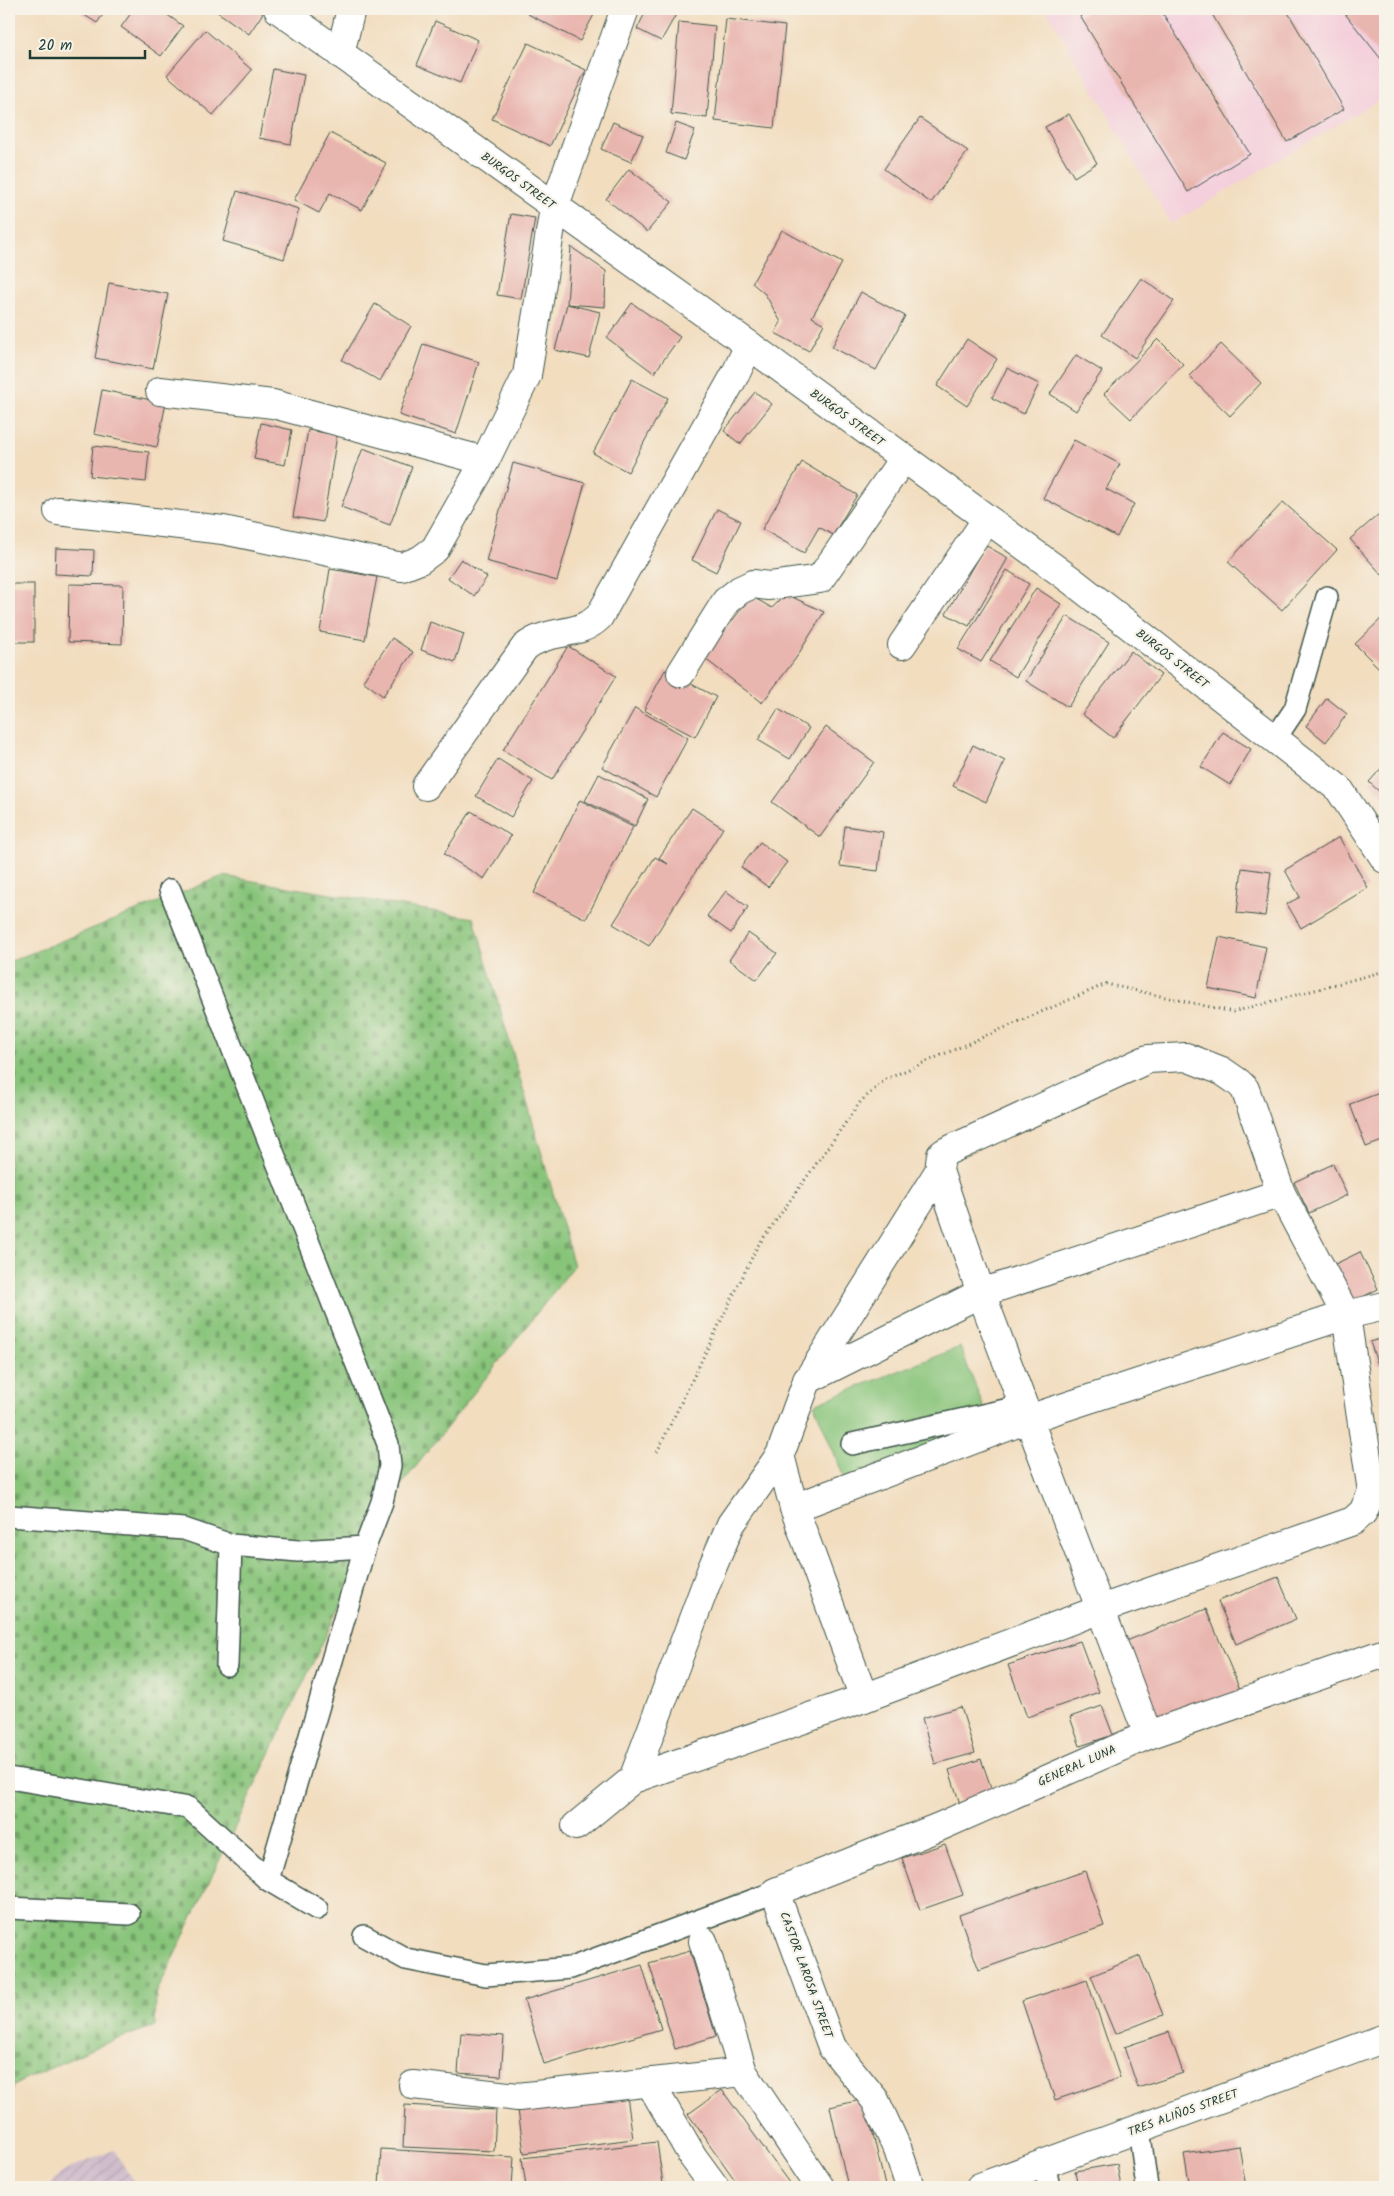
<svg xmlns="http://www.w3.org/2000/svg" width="1394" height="2196" font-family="Kalam,sans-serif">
<defs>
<pattern id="industrial-furrows" width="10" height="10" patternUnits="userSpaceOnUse" patternTransform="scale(1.25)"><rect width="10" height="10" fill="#d0bdcc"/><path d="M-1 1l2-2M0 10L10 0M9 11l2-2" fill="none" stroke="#b2a3b0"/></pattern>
<pattern id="cemetery-stones" width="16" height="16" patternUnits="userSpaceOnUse" patternTransform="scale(1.25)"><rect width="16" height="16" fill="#88c47a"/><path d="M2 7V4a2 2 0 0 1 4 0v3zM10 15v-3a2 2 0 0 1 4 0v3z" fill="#6fa065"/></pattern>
</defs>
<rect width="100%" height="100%" fill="#f7f3e8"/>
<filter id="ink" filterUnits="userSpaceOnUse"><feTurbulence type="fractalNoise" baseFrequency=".02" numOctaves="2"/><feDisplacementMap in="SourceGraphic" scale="10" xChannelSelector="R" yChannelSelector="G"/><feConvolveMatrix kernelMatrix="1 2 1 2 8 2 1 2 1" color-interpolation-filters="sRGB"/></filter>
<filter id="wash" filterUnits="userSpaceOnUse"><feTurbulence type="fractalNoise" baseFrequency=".0096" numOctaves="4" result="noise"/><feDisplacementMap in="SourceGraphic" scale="20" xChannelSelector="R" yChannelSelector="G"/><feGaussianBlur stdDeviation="1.12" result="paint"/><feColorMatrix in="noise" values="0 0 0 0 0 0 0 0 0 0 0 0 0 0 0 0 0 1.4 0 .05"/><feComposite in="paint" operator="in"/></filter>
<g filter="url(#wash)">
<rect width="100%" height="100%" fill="#f2ddbf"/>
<path fill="#f4cfdc" d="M1046,9h339v87l-214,128z"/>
<path fill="url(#industrial-furrows)" d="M114,2150l23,37h-88l14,-16z"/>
<path fill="url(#cemetery-stones)" stroke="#548057" d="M223,876l251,42 100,348 -183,232 -235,496 -1,32 -57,20 -84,39 -5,18v-1141z"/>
<path fill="#88c47a" stroke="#548057" d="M960,1347l30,76 -145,57 -31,-76z"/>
<g id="blocks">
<g fill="#e9b5af">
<path d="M75,9h32l-10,14z"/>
<path d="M134,9h25l24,17 -22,30 -40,-29z"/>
<path d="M218,9h38l7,4 -14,21 -33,-23z"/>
<path d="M531,9h66l-17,32 -52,-27z"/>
<path d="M647,9h32l-18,32 -24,-12z"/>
<path d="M1092,9h68l90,145 -62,38 -108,-176z"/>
<path d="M1209,9h77l58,100 -57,33z"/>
<path d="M1344,9h41v55l-43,-54z"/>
<path d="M726,19l59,7 -11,102 -59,-7z"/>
<path d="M435,21l43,19 -18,43 -43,-18z"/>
<path d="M679,22l36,4 -8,92 -36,-4z"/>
<path d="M205,30l47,40 -39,45 -46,-40z"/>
<path d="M528,43l58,27 -36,76 -58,-27z"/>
<path d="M273,69l31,6 -13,69 -32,-6z"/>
<path d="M1069,114l28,49 -23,14 -29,-50z"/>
<path d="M920,118l48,33 -37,52 -47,-34z"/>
<path d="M613,122l30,13 -12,27 -30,-13z"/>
<path d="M676,123l19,7 -11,30 -18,-7z"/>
<path d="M330,133l56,30 -24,47 -32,-17 -11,20 -25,-13z"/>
<path d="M629,169l43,33 -25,30 -41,-33z"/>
<path d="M237,191l62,18 -15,50 -61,-18z"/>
<path d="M511,214l24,4 -14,81 -24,-4z"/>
<path d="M782,230l60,33 -30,54 12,7 -15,27 -34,-18 6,-11 -16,-28 -13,-11z"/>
<path d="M571,247l35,24 -1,36 -38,-3z"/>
<path d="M1141,278l33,23 -39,57 -33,-23z"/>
<path d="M109,283l59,11 -15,75 -58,-11z"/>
<path d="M861,292l44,24 -29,54 -44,-23z"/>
<path d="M632,303l48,34 -26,36 -47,-35z"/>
<path d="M375,304l36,22 -31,55 -38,-21z"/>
<path d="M567,304l33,8 -11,46 -34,-8z"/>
<path d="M967,339l30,20 -30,47 -30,-20z"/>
<path d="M1158,339l25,25 -52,55 -27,-25z"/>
<path d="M423,344l56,18 -23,72 -57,-19z"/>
<path d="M1221,344l40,39 -31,33 -41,-40z"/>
<path d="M1076,355l26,16 -26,40 -26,-17z"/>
<path d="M1007,368l32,16 -15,30 -32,-16z"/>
<path d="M632,379l36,19 -40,74 -35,-19z"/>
<path d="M102,390l64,13 -9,44 -63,-13z"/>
<path d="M755,392l17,12 -32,40 -16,-13z"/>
<path d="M261,423l31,7 -7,35 -31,-6z"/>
<path d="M308,430l29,5 -14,87 -30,-5z"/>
<path d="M1074,440l46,24 -14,25 28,15 -17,33 -74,-39z"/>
<path d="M93,446l56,6 -3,30 -56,-6z"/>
<path d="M363,448l49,19 -22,58 -49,-18z"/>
<path d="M802,462l55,33 -24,40 -14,-8 -15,26 -42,-24z"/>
<path d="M513,463l72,20 -28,98 -71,-20z"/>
<path d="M1283,502l54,48 -55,60 -54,-48z"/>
<path d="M717,509l24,12 -25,51 -24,-12z"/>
<path d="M1385,509v63l-3,3 -32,-36z"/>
<path d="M985,545l23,13 -39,68 -23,-12z"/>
<path d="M56,548l38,2 -1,26 -38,-2z"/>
<path d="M461,559l26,18 -13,19 -26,-18z"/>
<path d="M330,569l47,8 -12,63 -45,-8z"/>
<path d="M1007,570l22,14 -48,78 -23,-13z"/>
<rect x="9" y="584" width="25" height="58"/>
<path d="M69,584l54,1 -1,59 -54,-2z"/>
<path d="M1036,588l25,16 -45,73 -26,-16z"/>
<path d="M786,594l38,18 -28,46 -34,45 -58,-45 47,-62 21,12z"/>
<path d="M1385,615v59l-30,-30z"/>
<path d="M1067,616l42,26 -41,65 -42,-26z"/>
<path d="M430,622l34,12 -9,28 -34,-12z"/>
<path d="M392,638l21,14 -30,44 -20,-15z"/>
<path d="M568,646l48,30 -64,104 -49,-30z"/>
<path d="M1131,651l30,24 -48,63 -31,-24z"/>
<path d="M665,670l51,27 -21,40 -51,-27z"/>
<path d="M1327,698l20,16 -21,28 -20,-16z"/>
<path d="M635,708l53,30 -32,59 -54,-30z"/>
<path d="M778,709l31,19 -19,31 -32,-19z"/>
<path d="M826,727l48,35 -54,75 -48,-35z"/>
<path d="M1223,732l28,17 -21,36 -29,-18z"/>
<path d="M973,745l32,16 -19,41 -33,-16z"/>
<path d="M498,759l35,22 -22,36 -35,-21z"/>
<path d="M1385,764v33l-16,-15z"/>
<path d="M599,774l49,25 -13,27 -50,-25z"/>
<path d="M580,800l53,27 -47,92 -52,-26z"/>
<path d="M692,808l31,20 -74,118 -36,-22 42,-67 13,7 -9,-6z"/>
<path d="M471,811l40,25 -27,43 -40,-25z"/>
<path d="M845,826l38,6 -5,39 -38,-5z"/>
<path d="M1339,837l29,51 -67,40 -14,-24 13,-7 -15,-27z"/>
<path d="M760,842l27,20 -19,25 -27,-20z"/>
<path d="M1242,868l29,4 -6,44 -28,-3z"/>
<path d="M726,891l22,16 -17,26 -24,-17z"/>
<path d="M748,933l29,20 -20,27 -28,-20z"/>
<path d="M1219,937l47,10 -10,51 -48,-10z"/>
<path d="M1385,1091v49l-19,7 -16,-43z"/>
<path d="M1333,1164l14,31 -38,18 -15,-31z"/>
<path d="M1360,1252l18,37 -33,17 -18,-38z"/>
<path d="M1385,1337v28h-7l-8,-23z"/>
<path d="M1278,1577l18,42 -60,25 -18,-43z"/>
<path d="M1206,1609l36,85 -83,33 -35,-85z"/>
<path d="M1080,1641l19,51 -72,25 -19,-52z"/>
<path d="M1102,1706l11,29 -33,11 -10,-29z"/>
<path d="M961,1707l14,46 -40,11 -13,-46z"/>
<path d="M981,1759l12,34 -33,11 -11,-34z"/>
<path d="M945,1844l18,51 -43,15 -18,-52z"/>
<path d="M1085,1871l19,55 -125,44 -20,-55z"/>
<path d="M690,1951l26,85 -41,13 -26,-86z"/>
<path d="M1140,1956l23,59 -48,19 -24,-58z"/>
<path d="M642,1965l19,64 -117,35 -20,-64z"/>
<path d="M1087,1980l33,98 -65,22 -33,-99z"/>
<path d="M1169,2032l14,41 -45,15 -14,-41z"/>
<path d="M461,2033l43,3 -3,40 -43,-3z"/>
<path d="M722,2090l70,97h-52l-52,-73z"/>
<path d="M627,2096l6,43 -109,14 -6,-43z"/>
<path d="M865,2099l20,87 -37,1 -18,-80z"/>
<path d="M405,2105l91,5 -2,41 -91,-4z"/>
<path d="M657,2142l6,42 -25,3h-112l-4,-29z"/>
<path d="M1239,2146l7,41h-56l-6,-33z"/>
<path d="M381,2149l133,8 -2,30h-133z"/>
<path d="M1117,2164l4,23h-43l-3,-16z"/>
</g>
</g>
</g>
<g filter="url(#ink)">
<use href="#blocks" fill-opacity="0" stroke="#3f5549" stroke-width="1"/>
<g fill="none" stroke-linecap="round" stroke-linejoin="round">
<defs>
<g id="lane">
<path d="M1275,739l20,-30 32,-112"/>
<path d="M170,890l218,554 2,22 -8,36 -17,45 -67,4 -67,-6"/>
<path d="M852,1444l171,-38"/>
<path d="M9,1516l175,13 47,16 -4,120"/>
<path d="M9,1778l180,30 79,72 49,29"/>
<path d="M268,1880l97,-333"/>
<path d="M9,1908l120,6"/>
<path d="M364,1936l42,23 80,16 85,-7 204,-76"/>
<path d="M1139,2129l8,58"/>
<path d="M1044,2163l5,24"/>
</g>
<g id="street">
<path d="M340,54l11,-45"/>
<path d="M160,391l113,13 212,57"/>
<path d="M58,511l165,19 179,37 18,-7 15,-11 50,-88 42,-86 27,-167 71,-199"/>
<path d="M902,645l84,-125"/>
<path d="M681,673l45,-72 14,-11 13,-6 16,2 51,-7 83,-120"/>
<path d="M426,786l99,-139c24,-19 52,-9 74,-30l137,-244 13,-28"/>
<path d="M939,1171l42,122 167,442"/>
<path d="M807,1380l174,-87 300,-100"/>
<path d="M780,1455l14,53 70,190"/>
<path d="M794,1508l234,-89 318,-104 39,-9"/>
<path d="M576,1826l57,-47 231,-81 237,-89 252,-88 10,-9 9,-20 -26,-177 -65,-122 -36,-104 -7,-7 -16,-11 -36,-14 -38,2 -203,93 -4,3 -2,16 -132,210 -27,74 -49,69 -19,44 -79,211"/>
<path d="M703,1941l40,131 77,115"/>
<path d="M650,2083l43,74 22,30"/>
<path d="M413,2085l105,12 225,-25"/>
<path d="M910,2187l-12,-37 -23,-50 -43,-53 -57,-155 164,-65 209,-92 237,-82"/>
</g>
<g id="secondary">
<path d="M278,9l471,336 322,235 268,209 46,70"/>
<path d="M980,2187l405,-149"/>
</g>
</defs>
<use href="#lane" stroke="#3f5549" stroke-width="24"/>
<use href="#street" stroke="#3f5549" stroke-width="30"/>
<use href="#secondary" stroke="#3f5549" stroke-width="30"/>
<path stroke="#3f5549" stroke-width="3" stroke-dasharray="1 4" stroke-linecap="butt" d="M657,1452l100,-205 104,-146 25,-22 220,-95 127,28 152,-41"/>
<use href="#lane" stroke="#fff" stroke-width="21"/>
<use href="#street" stroke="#fff" stroke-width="28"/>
<use href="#secondary" stroke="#fff" stroke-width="28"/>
</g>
</g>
<g text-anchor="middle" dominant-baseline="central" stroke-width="4.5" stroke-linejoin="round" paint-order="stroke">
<g font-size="12" fill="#1f3d34" stroke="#f7f3e8">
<text transform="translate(518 181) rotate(36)">BURGOS STREET</text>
<text transform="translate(847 418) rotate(36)">BURGOS STREET</text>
<text transform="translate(1172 659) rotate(38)">BURGOS STREET</text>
<text transform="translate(1077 1766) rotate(-24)">GENERAL LUNA</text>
<text transform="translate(806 1975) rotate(70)">CASTOR LAROSA STREET</text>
<text transform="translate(1183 2113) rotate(-20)">TRES ALIÑOS STREET</text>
</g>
</g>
<rect width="1394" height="2196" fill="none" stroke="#f7f3e8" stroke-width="30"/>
<path d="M30 50v8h115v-8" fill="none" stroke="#1f3d34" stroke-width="2.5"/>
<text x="38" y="50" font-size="15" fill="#1f3d34" stroke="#f7f3e8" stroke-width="4" paint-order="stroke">20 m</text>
</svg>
